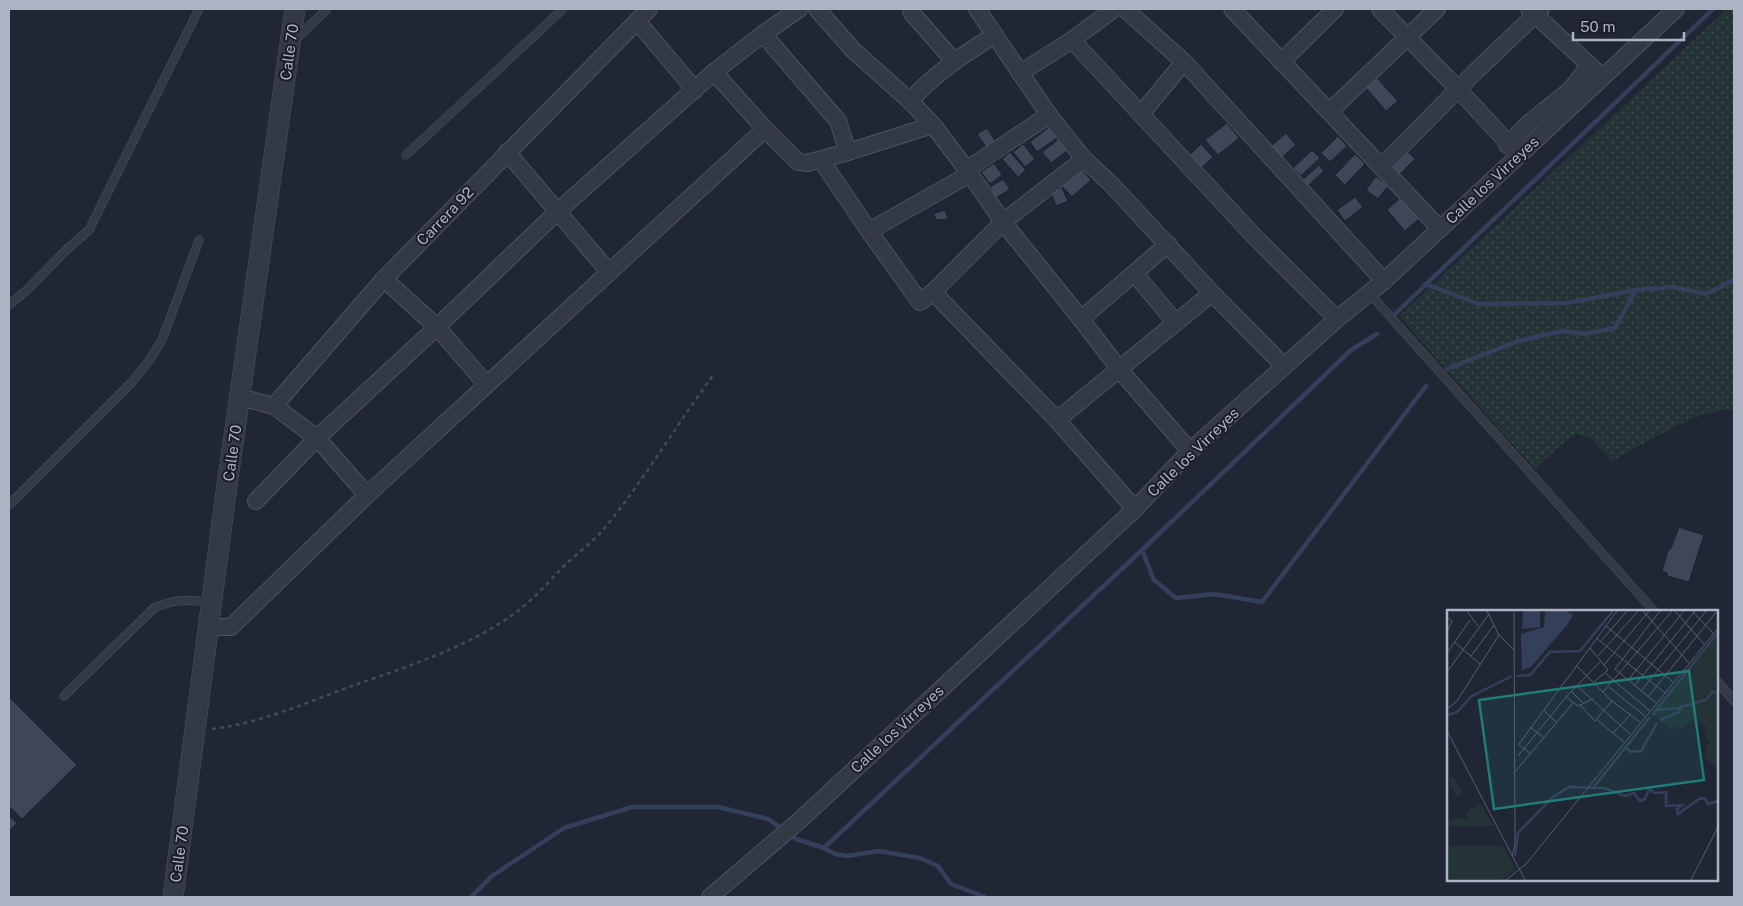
<svg xmlns="http://www.w3.org/2000/svg" width="1743" height="906" font-family="'Public Sans',sans-serif">
<defs>
<pattern id="grass-dots" width="8" height="8" patternUnits="userSpaceOnUse" patternTransform="scale(1.25)"><rect width="8" height="8" fill="#233336"/><path d="M2 2h.1M6 6h.1" fill="none" stroke="#404e51" stroke-width="1.8" stroke-linecap="round"/></pattern>
</defs>
<rect width="100%" height="100%" fill="#202634"/>
<path fill="url(#grass-dots)" d="M1727,9h7v401c-32,-4 -92,35 -122,51l-21,-23 -15,-4 -7,4 -34,31 -136,-153z"/>
<g fill="none" stroke-linecap="round" stroke-linejoin="round">
<g stroke="#34405b" stroke-width="4.5">
<path d="M1425,284l54,20 88,-1 69,-13"/>
<path d="M1393,316l320,-307"/>
<path d="M1447,369l71,-28 44,-10 23,3 30,-6 21,-38 37,-3 33,7 28,-14"/>
<path d="M1142,550l12,30 22,18 38,-4 48,8 164,-216"/>
<path d="M824,848l318,-298 209,-200 26,-16"/>
<path d="M471,897l21,-21 72,-48 68,-21h86l50,12 28,20 28,9 11,6 12,2 32,-5 41,7 18,8 13,18 34,13"/>
</g>
</g>
<g fill="#3e4657" stroke="#1b202b">
<path d="M1377,78l21,23 -12,10 -20,-23z"/>
<path d="M1227,123l12,15 -21,17 -13,-15z"/>
<path d="M1049,127l8,11 -20,14 -7,-10z"/>
<path d="M987,128l10,16 -9,6 -11,-16z"/>
<path d="M1286,133l10,12 -17,15 -10,-12z"/>
<path d="M1338,136l9,10 -17,16 -9,-9z"/>
<path d="M1059,139l9,11 -17,13 -9,-11z"/>
<path d="M1023,144l12,15 -10,8 -12,-15z"/>
<path d="M1201,144l12,13 -16,15 -12,-13z"/>
<path d="M1312,150l8,8 -19,18 -8,-8z"/>
<path d="M1407,151l8,8 -16,16 -8,-9z"/>
<path d="M1010,152l16,18 -8,7 -16,-18z"/>
<path d="M1355,154l10,10 -20,21 -10,-10z"/>
<path d="M994,163l8,12 -12,9 -9,-12z"/>
<path d="M1319,165l5,6 -17,16 -6,-6z"/>
<path d="M1081,169l10,11 -19,17 -10,-11z"/>
<path d="M1376,176l12,10 -10,13 -12,-9z"/>
<path d="M1003,179l7,10 -14,9 -6,-11z"/>
<path d="M1062,188l6,13 -12,5 -5,-13z"/>
<path d="M1402,196l19,21 -16,14 -18,-21z"/>
<path d="M1355,197l8,10 -18,14 -8,-11z"/>
<path d="M945,210l3,9 -11,1 -4,-6z"/>
<path d="M1679,527l25,8 -15,47 -22,-6v-3l-5,-2 6,-20 3,-3z"/>
<path d="M9,697l68,68 -55,54 -13,-13z"/>
<path d="M9,816l8,7 -8,8z"/>
</g>
<g fill="none" stroke-linecap="round" stroke-linejoin="round">
<defs>
<g id="service">
<path d="M295,40l32,-31"/>
<path d="M406,155l157,-146"/>
<path d="M1369,293l285,318"/>
<path d="M9,305l18,-15 38,-39 24,-21 110,-221"/>
<path d="M9,505l122,-122 18,-22 13,-21 37,-100"/>
<path d="M1717,681l17,20"/>
<path d="M64,696l90,-88c23,-10 32,-8 57,-6"/>
</g>
<g id="minor">
<path d="M817,9l36,41 57,51 23,24 37,49 33,48 78,97 38,50 71,82"/>
<path d="M977,9l72,106 35,44 27,25 101,109 72,73"/>
<path d="M1125,9l59,53 200,219"/>
<path d="M1232,9l208,220"/>
<path d="M1380,9l78,80 61,66"/>
<path d="M1529,9l68,63"/>
<path d="M911,12l43,49"/>
<path d="M637,21l58,69"/>
<path d="M763,34l75,87 10,31"/>
<path d="M1072,40l182,196 83,83"/>
<path d="M1281,62l54,-53"/>
<path d="M714,72l51,57 33,33 9,1 41,-11 85,-27"/>
<path d="M1020,73l52,-33 42,-31"/>
<path d="M910,101c24,-27 54,-47 85,-66"/>
<path d="M1330,111l107,-102"/>
<path d="M1141,114l43,-52"/>
<path d="M1507,145l22,-22 41,-33 19,-24"/>
<path d="M507,152l102,120"/>
<path d="M821,160l48,71 51,71 13,-10 70,-70 81,-63"/>
<path d="M1381,167l94,-95 66,-63"/>
<path d="M966,170l83,-55"/>
<path d="M869,231l101,-57"/>
<path d="M1135,274l41,49"/>
<path d="M384,279l53,48 49,57"/>
<path d="M933,292l124,128 78,89"/>
<path d="M1081,319l87,-75"/>
<path d="M240,397l34,9 43,32 50,57"/>
<path d="M274,406l110,-127 265,-270"/>
<path d="M1057,420l155,-127"/>
<path d="M256,501l61,-63 120,-111 120,-115 157,-140 49,-38 36,-25"/>
<path d="M210,627h21l136,-132 398,-366"/>
<path d="M710,897l89,-76 336,-312 55,-58 147,-132 47,-38 292,-272"/>
</g>
<path id="tertiary" d="M173,897l54,-412 68,-476"/>
</defs>
<use href="#service" stroke="#4e5360" stroke-width="9"/>
<use href="#minor" stroke="#4e5360" stroke-width="18"/>
<use href="#tertiary" stroke="#4e5360" stroke-width="21"/>
<path stroke="#3f4e53" stroke-width="2.5" stroke-dasharray="4 4" stroke-linecap="butt" d="M212,729c45,-5 94,-26 137,-42 54,-19 115,-38 162,-71 20,-14 36,-32 52,-49 14,-14 32,-26 44,-42 39,-48 70,-101 107,-151"/>
<use href="#service" stroke="#333945" stroke-width="8"/>
<use href="#minor" stroke="#333945" stroke-width="16"/>
<use href="#tertiary" stroke="#333945" stroke-width="20"/>
</g>
<g text-anchor="middle" dominant-baseline="central" stroke-width="4" stroke-linejoin="round" paint-order="stroke">
<g font-size="15" fill="#adb3c2" stroke="#191e29">
<text transform="translate(289 52) rotate(-82)">Calle 70</text>
<text transform="translate(1492 180) rotate(-43)">Calle los Virreyes</text>
<text transform="translate(445 216) rotate(-46)">Carrera 92</text>
<text transform="translate(1193 452) rotate(-44)">Calle los Virreyes</text>
<text transform="translate(232 453) rotate(-82)">Calle 70</text>
<text transform="translate(897 729) rotate(-43)">Calle los Virreyes</text>
<text transform="translate(179 854) rotate(-82)">Calle 70</text>
</g>
</g>
<g transform="translate(1447 610)">
<rect width="271" height="271" fill="#202634"/>
<path d="M271,23l1,136h-1l-14,-12 2,-12 3,-2 -5,-11 2,-6 -12,-6 -13,8 -5,-2 -4,5 -19,-16zM6,166l10,18 -6,4 -9,-19zM34,194l13,22h-47l2,-9 2,4 8,-4 10,4 -4,-8zM0,236h56l13,23 -14,11h-55z" fill="#233336"/>
<path d="M76,1h17v16l-18,2zM98,1h21l7,4 -6,10 -36,42 -9,3 -1,-36 23,-7z" fill="#34405b"/>
<path fill="none" stroke="#34405b" stroke-width="2.5" d="M69,66l14,-1 20,-23 30,-1 33,-40M208,100l25,-2M0,105l10,-3 15,-16 40,-20M205,105l67,-84M213,110l19,-8 2,-5 25,-7 6,-8h7M179,138l5,4 10,-1 16,-28M146,178l57,-71M68,246l3,-23 35,-36 16,-10 35,1 21,8 9,-3 6,8 5,-2 4,-10 6,4 11,-1v14l16,-1 -5,4 1,5 21,-15 6,-1 3,6 11,-3"/>
<path fill="none" stroke="#585e6d" stroke-width="1" d="M20,1l11,15M40,1l12,24 16,16M196,1l46,52M228,1l29,33M245,1l21,22M159,16l67,56M0,21l5,-9 -3,-4M149,28l69,55M154,31l26,-30M7,32l26,22M143,38l18,22 -14,12M0,43l23,-33M24,46l23,-31M151,46l40,-45M129,55l36,36 28,21M157,55l45,-54M0,62l42,-58M158,63l45,38M181,70l56,-69M130,76l53,48M187,76l61,-75M162,77l36,29M124,81l13,13M194,81l65,-80M156,82l69,-81M119,87l12,9 15,-7M201,87l69,-86M209,93l-41,-34 45,-58M133,95l15,16 17,-20M0,99l10,-8 42,-66M96,100l14,13M149,109l28,23M83,117l14,11M0,121l78,149M166,123l17,-18M71,134l13,10M72,134l98,-133M71,146l48,-59 35,-36M68,162l58,-69M65,246l3,-11 -1,-234M59,270l20,-16 193,-237M244,270l28,-55"/>
<path fill="#1f7c76" fill-opacity="0.15" stroke="#1f7c76" stroke-width="2.5" d="M242,61l15,109 -210,29 -15,-109z"/>
<rect width="271" height="271" fill="none" stroke="#adb3c2" stroke-width="2.5"/>
</g>
<rect width="1743" height="906" fill="none" stroke="#adb3c2" stroke-width="20"/>
<path d="M1573 32v8h111v-8" fill="none" stroke="#adb3c2" stroke-width="2.5"/>
<text x="1580" y="32" font-size="15" fill="#adb3c2" stroke="#191e29" stroke-width="4" paint-order="stroke">50 m</text>
</svg>
